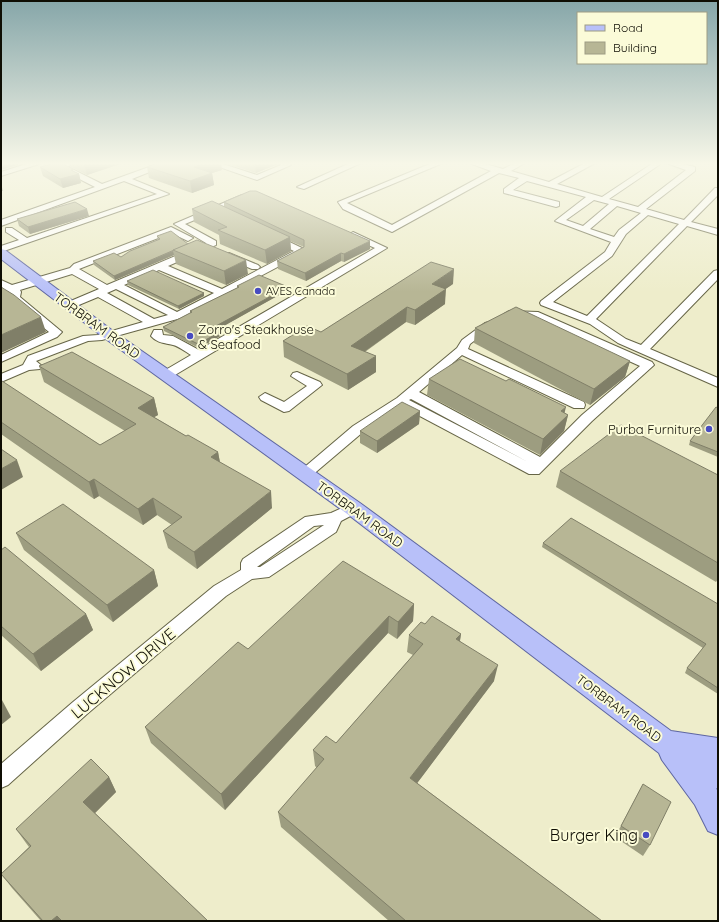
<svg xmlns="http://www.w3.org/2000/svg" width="719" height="922" font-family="Quicksand,sans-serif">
<rect width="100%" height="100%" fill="#eeedcb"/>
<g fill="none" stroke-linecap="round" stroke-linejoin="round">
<defs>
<g id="minor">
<path d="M29,163l10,1 -38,12v-4z"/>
<path d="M63,163h10l-5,4 34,17 58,-21h12l-40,16 37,15 -168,58v-6l18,-6 -13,-8v-4h6l15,10 130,-44 -33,-13 -123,45v-6l94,-33 -33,-17 -2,-4z"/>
<path d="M208,163h12l37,12 24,-10 -2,-2h10l2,2 -34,15z"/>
<path d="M350,163h11l-57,26 -7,-2z"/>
<path d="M432,163h11l-96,40 45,22 99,-54 -22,-8h13l21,6 12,-6h10l-14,8 38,11 36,-19h10l-38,21 45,13 51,-34h9l-53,36 29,8 48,-37 -20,-7h13l16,4v4l-49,38 38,11 31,-32h3v7l-27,27 27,7v6l-31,-9 -91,93 30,20 15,6 73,-74 4,-1v9l-68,70 68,29v9l-100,-44 -28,-19 -49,-19 -1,-2 1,-2 64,-49 6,-10 -56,-21 31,-24 -59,-16 -14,9 46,12v4l-3,1 -52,-14v-4l15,-11 -20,-5 -107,59 -49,-23 -5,-7zM594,200l15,4 -26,22 -17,-6zM617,206l24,7 -22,17 -5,7 -24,-8zM648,215l31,9 -92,92 -34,-14 59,-46 14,-22z"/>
<path d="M242,195l4,2 -1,2 -60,25 31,17v4l-48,21 54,23 72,-38 -23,-11v-4h6l27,13v4l-123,65 -79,22 -14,1 -52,20 6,5 -2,3 -11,1 -28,12v-8l22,-9 5,-9 55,-20 15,-1 45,-13 -45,-25 -24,10h-8l-1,-2 1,-2 33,-14 -27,-15 -52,16 1,2 -1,5 42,35 -5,5 -56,25v-7l48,-23 -39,-32 -1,-2 1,-5h-9v-4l2,-1 -2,-1v-7l11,5 58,-17 4,-4 97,-37 22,11 -5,3 -17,-8 -92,36 28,16 99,-42 -32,-19zM159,270l55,23 -37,19 -53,-27zM116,289l52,26 -14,4 -47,-26z"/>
<path d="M353,232l34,16 -217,130h-8l-2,-3 2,-3 29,-17c-5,-3 -13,-9 -18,-10 -8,-2 -16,-2 -22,-9l3,-6h8l1,5 10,1 26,14 176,-102 -25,-11 -2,-2z"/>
<path d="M229,253l29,12 2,2 -2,2h-6l-26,-11 -2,-2 2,-2z"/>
<path d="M509,311l29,1 114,50 2,3 -62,56 -53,53h-10l-128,-68 -38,26 -53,45h-10l-2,-3 2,-3 53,-45 44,-28 60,-50 5,-8 23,-17 4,-1 6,3 -25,19 -2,5 116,53 1,3 -1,3h-10l-112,-53 -43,37 121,65 42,-42 58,-49 -108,-49 -27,-1 -1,-2zM411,399l117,63 -119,-62z"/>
<path d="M297,372l23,10 2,3 -33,26 -5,1 -23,-12 -2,-3 6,-4 19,9 23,-16 -16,-10 2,-3z"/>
<path d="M353,503l5,1 3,4 -3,4 -17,9 -5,11 -67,45 -17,2 -26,17 -139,118 -79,71 -7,3v-24l72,-62 141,-116 27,-16v-7l2,-4 62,-42 26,-4zM324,525l-64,42h-3l57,-41z"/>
</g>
<path id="major" d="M1,249l4,1 108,81 247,172 311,228 47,7v51l-2,-1 2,4v43l-10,-4 -13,-26 -33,-45 -3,-7 -313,-240 -243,-176 -102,-78z"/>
</defs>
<use href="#minor" stroke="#666547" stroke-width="2"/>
<use href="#major" stroke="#5e66a1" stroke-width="2"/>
<use href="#minor" fill="#fff" fill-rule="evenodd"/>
<use href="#major" fill="#b8c0f9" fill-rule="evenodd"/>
</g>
<g fill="#9d9d80">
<path d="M70,163h53l-36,12 -16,-8z"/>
<path d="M225,163h54l-1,1 -22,9z"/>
<path d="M40,167l33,4 6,3 2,9 -18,5 -20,-12z"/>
<path d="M147,167l75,3 -10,3 2,12 -22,8 -43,-15z"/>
<path d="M224,202l146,47 -26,13 -3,-1 -35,20 -28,-12 -1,-8 27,-14 -14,-6 1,10 -24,13 -47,-20 -1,-9 -25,-13 -2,-13 32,-3z"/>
<path d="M89,216l-59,18 -11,-8 -2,-7z"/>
<path d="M157,236l31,9 60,29 -22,11 -50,-21 -2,-9 -59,25 -21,-15 -1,-4 28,-4 37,-17z"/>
<path d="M127,281l77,12v3l-25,13 -51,-24z"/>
<path d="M453,284l-8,5v15l-30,21 -9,-3 -41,30 11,20 -28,18 -64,-33 -1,-16 38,-9z"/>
<path d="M237,286l51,1v3l-70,39 4,2v4l-23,13 -35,-17 -1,-4 27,-14v-2l47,-23z"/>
<path d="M475,328l155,33 -5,16 -35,28 -116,-62z"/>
<path d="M39,366l115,32 4,17 -4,2 32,19 32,16 2,10 52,46 -75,61 -29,-21 -5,-17 9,-6 -15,-10 -14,10 -44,-29 -5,3 -93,-65v-53l99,64 25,-14 -81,-49z"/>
<path d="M429,379l136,34 3,2 -4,16 -24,24 -113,-60z"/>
<path d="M718,408v49l-29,-12 1,-4z"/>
<path d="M420,411l-1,13 -42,29 -17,-10v-12z"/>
<path d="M560,471l158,4v104l-2,3 -160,-95z"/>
<path d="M16,533l138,37 4,16 -45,36 -89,-72z"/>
<path d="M543,543l175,61v90l-33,-21 2,-5 16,-20 -161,-101z"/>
<path d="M1,550l85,64 7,16 -52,41 -40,-36z"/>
<path d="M414,604l-1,17 -16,18 -9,-6 -163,177 -74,-67 -6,-16 103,-78z"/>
<path d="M425,624l36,10 -1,7 34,40 -77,102 185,138h-213l-108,-94 -3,-15 39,-44 -2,-2 -2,-16 23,-7 77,-88 -6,-3 2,-17z"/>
<path d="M109,777l7,15 -21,21 113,108h-167l-29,-33 -11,-14 28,-27 -3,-4 -10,-14z"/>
<path d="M643,784l7,61 -7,11 -28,-19z"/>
</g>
<g fill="#807f68">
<path d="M13,163h5v2l-17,5v-3z"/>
<path d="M84,163h39l-36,12z"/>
<path d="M206,163h15l1,7 -10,3 2,12 -22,8 -2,-12 4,-14z"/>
<path d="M255,163h24l-1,1 -22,9z"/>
<path d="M73,169l1,6 5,-1 2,9 -18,5 -3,-9 11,-9z"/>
<path d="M2,187l1,4h-2v-3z"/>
<path d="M87,209l2,7 -59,18 -2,-7z"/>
<path d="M290,237l1,14 -24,13 -2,-14z"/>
<path d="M370,241v8l-26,13v-8z"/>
<path d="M173,251l1,4 -59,25 -1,-4z"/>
<path d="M341,253v8l-35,20 -1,-8z"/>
<path d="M246,260l2,14 -22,11 -2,-14z"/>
<path d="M454,269l-1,15 -22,15 1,-15z"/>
<path d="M288,287v3l-73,41 -1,-4z"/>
<path d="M446,289l-1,15 -30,21v-15z"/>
<path d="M204,293v3l-25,13 -1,-3z"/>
<path d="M407,307l-1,15 -55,39v-15z"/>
<path d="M41,317l5,15 -45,21v-18z"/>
<path d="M222,331v4l-23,13 -1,-4z"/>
<path d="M376,356v16l-28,18 -1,-16z"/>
<path d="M630,361l-5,16 -35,28 4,-16z"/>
<path d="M154,398l4,17 -16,9 -4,-16z"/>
<path d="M566,407l-3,12 5,-4 -4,16 -24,24 3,-16 18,-28z"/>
<path d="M420,411l-1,13 -42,29v-12z"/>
<path d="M218,452l3,17 -10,-12z"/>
<path d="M17,460l6,17 -22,13v-21z"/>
<path d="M94,479l5,17 -5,3 -5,-17z"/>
<path d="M271,491l1,17 -75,61 -3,-17z"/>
<path d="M153,498l4,17 -14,10 -5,-16z"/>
<path d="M154,570l4,16 -45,36 -6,-17z"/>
<path d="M414,604l-1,17 -16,18 1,-17z"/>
<path d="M86,614l7,16 -52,41 -8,-17z"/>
<path d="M389,616l-1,17 -163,177 -4,-16z"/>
<path d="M461,634l-3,17 -2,-12z"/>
<path d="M498,665l-4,16 -85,113 1,-16z"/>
<path d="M2,700l9,17 -10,8v-24z"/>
<path d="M109,777l7,15 -25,25 -8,-15z"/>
<path d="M57,916l4,5h-10z"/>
</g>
<g fill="#b7b695" stroke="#807f68">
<path d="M1,163h12l-12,4z"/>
<path d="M56,163h5l12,6 -2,1 8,4 -19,5 -20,-12z"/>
<path d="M157,163h49l-12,4 18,6 -22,8 -43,-14z"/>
<path d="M250,191h6l114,50 -26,13 -3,-1 -36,20 -28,-12 27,-14v-7l-80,-38z"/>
<path d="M212,201l78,36 -25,13 -47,-20 9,-3 -35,-18z"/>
<path d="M75,202l12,7 -59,18 -11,-8z"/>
<path d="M171,231l17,13 -74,32 -21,-15 21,-8 7,4 9,-6 30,-12 -3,-3z"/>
<path d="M197,240l49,20 -22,11 -51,-21z"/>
<path d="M431,262l23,7 -22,15 14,5 -31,21 -8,-3 -56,39 25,10 -29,18 -64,-33 24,-15 14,6z"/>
<path d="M153,270l51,23 -26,13 -51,-25z"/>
<path d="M259,275l29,12 -74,40 8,4 -24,13 -35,-17 29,-15 -2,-1 49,-24 -2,-1z"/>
<path d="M1,287l13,8 27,22 -40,18z"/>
<path d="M516,307l114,54 -36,28 -119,-61z"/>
<path d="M72,352l82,46 -16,10 48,28 2,-1 30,17 -7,5 60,34 -77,61 -31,-21 19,-14 -29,-19 -15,11 -44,-30 -5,3 -88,-60v-41h1l98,64 36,-21 -97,-58z"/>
<path d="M460,359l46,22 3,-2 57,28 -5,4 7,4 -25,24 -114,-60z"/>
<path d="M402,402l18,9 -43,30 -17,-10z"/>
<path d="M716,407l2,1v44l-28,-11z"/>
<path d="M621,425l97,50v88l-158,-92z"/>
<path d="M1,449l16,11 -16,9z"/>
<path d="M63,504l91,66 -47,35 -91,-72z"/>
<path d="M571,518l147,86v84l-31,-20 19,-24 -163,-101z"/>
<path d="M5,547l81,67 -53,40 -32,-28v-76z"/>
<path d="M343,561l71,43 -16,18 -9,-6 -168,178 -76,-67 93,-85 10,7z"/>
<path d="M432,616l29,18 -5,5 42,26 -88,113 192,143h-196l-128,-109 46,-53 -11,-9 13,-14 10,7 87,-99 -14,-9 12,-13 4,2z"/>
<path d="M91,759l18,18 -26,25 125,119h-146l-5,-5 -6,5h-8l-42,-47 30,-28 -15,-17z"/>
<path d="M643,784l28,18 -21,43 -29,-19z"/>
</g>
<linearGradient id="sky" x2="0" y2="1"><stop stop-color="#86a6a9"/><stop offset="0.56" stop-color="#f7f7e8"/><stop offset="1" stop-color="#f7f7e8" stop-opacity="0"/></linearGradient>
<rect width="719" height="292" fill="url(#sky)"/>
<g fill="#484cc1" stroke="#fbfbd8" stroke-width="1.5">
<circle cx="258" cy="291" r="4"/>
<circle cx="190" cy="336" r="4"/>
<circle cx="709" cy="429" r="4"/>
<circle cx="646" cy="835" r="4"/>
</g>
<g text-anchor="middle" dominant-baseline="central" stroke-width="4" stroke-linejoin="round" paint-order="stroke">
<g font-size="11" fill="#0f0e04" stroke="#fbfbd8" text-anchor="start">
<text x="266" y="291">AVES Canada</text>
</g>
<g font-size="13" fill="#0f0e04" stroke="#fbfbd8">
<text transform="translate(97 325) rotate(36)">TORBRAM ROAD</text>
<text transform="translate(360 514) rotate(36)">TORBRAM ROAD</text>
<text transform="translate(619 708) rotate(37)">TORBRAM ROAD</text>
</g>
<g font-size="13" fill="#0f0e04" stroke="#fbfbd8" text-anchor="start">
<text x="198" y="329">Zorro's Steakhouse<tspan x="198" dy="15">&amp; Seafood</tspan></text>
<text x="701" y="429" text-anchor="end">Purba Furniture</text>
</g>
<g font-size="16" fill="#0f0e04" stroke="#fbfbd8">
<text transform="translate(123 673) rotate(-40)">LUCKNOW DRIVE</text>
</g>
<g font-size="16" fill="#0f0e04" stroke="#fbfbd8" text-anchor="end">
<text x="638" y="835">Burger King</text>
</g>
</g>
<rect width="719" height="922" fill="none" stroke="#0f0e04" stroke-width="4"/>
<rect x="577" y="12" width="130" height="52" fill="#fbfbd8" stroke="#9d9c83"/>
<rect x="585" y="25" width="20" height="6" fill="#b8c0f9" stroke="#9d9c83"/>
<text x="613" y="32" font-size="12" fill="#0f0e04">Road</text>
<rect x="585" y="42" width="20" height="12" fill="#b7b695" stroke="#9d9c83"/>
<text x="613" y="52" font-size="12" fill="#0f0e04">Building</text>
</svg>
